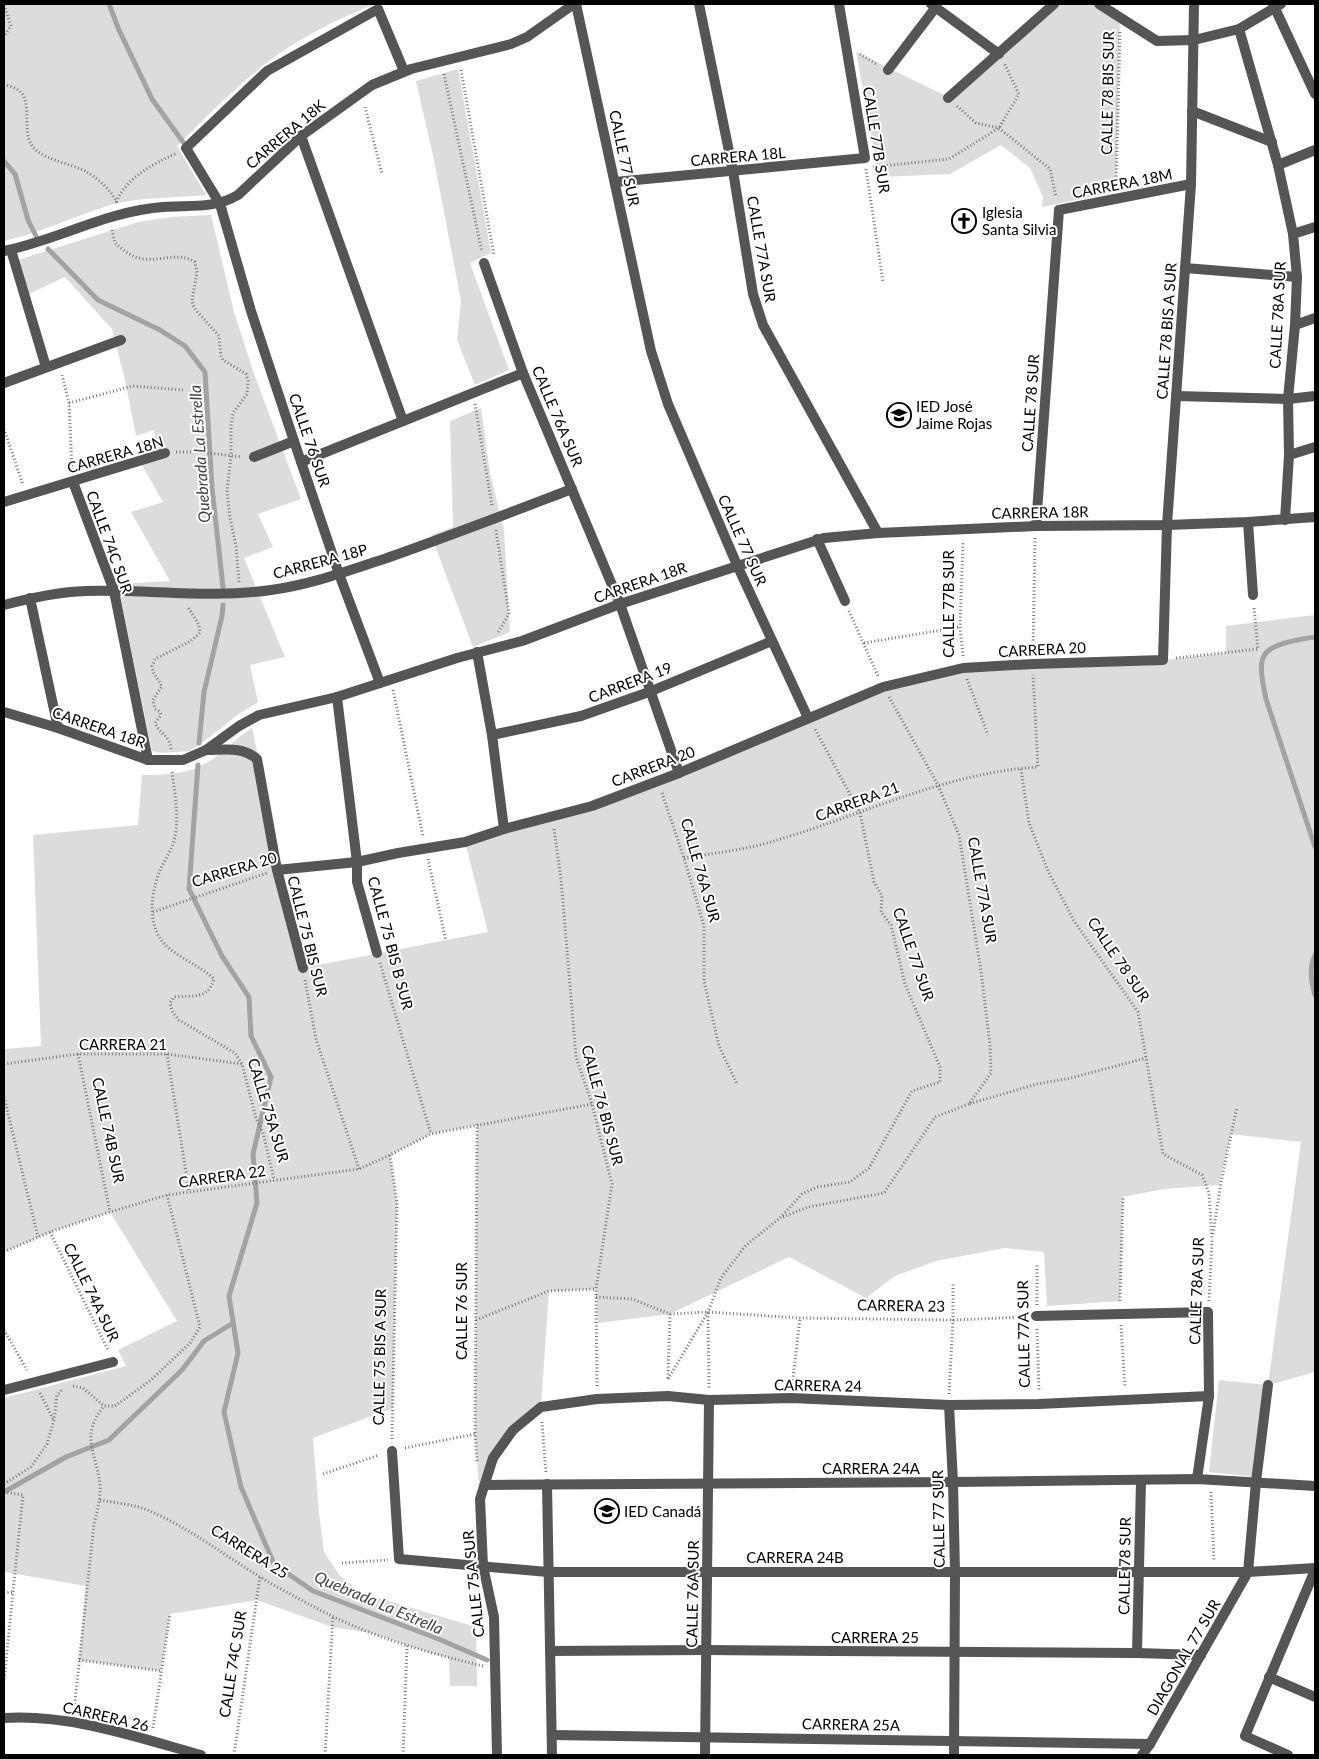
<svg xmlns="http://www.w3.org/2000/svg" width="1319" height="1759" font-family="Lato,sans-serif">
<rect width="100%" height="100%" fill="#fff"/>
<g fill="#dcdcdc">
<path d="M4,4h371c-40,16 -80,36 -114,63 -29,24 -57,52 -84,79l29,49c-30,3 -67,2 -96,10 -36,11 -69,28 -106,36z"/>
<path d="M1054,4h45l21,14 -4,174 -74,15 1,-10 -13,-29 -29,-23 -51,29 -71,3 -23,-125 92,45z"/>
<path d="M458,69l33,184 -21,10 39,107 -34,15 -18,-45 4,-39 -27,-141 -18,-79z"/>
<path d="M211,215l23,97 19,59 48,128 -43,15 15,33 -29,11 41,99 -35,8 8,37 -22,14 -26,21 -20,14 -29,2 -9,-2 -34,-167 52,-3 -39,-69 32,-10 -26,-46 20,-6 -3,-20 -18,6 -11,-56 -13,-51 -47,-52 -36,17 -11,-34 120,-38 33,-5z"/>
<path d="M481,408l9,65 14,58 6,101 -37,15 -42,-112 22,-8 -3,-106z"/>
<path d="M1315,615v757l-47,13 -11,92 -48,-5 10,-92 49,5 33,-243 -70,-8 -12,51 -55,4 -41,8 -3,104 -73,5 -3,-54 -39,-4 -69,13 -41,15 -29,22 -77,-41 -119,57 -72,9 -2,-34 -47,2 -8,116 -48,51 -13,41 -5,-65 2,-309 -46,9 -41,21 7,48 -4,205 -80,30 6,75 5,39 15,23 23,18 114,34 1,59h-27l-1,-28 -19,-5 -59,-20 -39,-6 -75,-27 -87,14 -9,57 -82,-11 7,-74 -82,-14v-174l122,-32 -8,-16 59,-29 -67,-109 -60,20 -46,20v-203l37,-3 -8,-211 105,-10 4,-50c25,0 51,-1 72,-17 13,-10 24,-21 38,-30l51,240 185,-36 -23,-90 127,-36 291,-119 81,-19 199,-8 63,-7v-27z"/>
</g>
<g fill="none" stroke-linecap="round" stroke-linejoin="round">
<g stroke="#a3a3a3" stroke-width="5">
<path d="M109,4l10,26 33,69 31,43"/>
<path d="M4,161l11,13 13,46 8,16"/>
<path d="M48,249l50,51 62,30 25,16 20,26 7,116 11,99"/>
<path d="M1315,637c-13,2 -45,6 -51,19 -6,11 0,31 2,43l49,148"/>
<path d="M199,743l5,-51 18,-76 1,-11"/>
<path d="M198,765l-9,124 33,67 27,41 2,39 20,41 -18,77 4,49 -28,93 9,57 -14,59 17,75 33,77 39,27 128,49 46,20"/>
<path d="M1315,955c-6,13 -4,26 0,40"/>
<path d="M4,1492l62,-35 43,-17 73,-70 22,-29 29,-18"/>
</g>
<g stroke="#777" stroke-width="3" stroke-dasharray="1 2.5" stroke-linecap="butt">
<path d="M4,5l7,21 -7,10"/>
<path d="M860,54l18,11"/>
<path d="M461,70l33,186"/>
<path d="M444,74l38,178"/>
<path d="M4,84c4,2 10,3 14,6 15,9 4,38 13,54 8,15 38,19 54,27 12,6 27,20 32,32"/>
<path d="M957,106l19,17 23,5 51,41 6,28"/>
<path d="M365,107l17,67"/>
<path d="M873,167l76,-8 50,-31 20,-34 -15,-31"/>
<path d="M866,169l17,113"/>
<path d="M1116,187l4,-156"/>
<path d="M116,202c12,-26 36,-37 61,-49"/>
<path d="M112,230l3,13c7,6 15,13 24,15 19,5 39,-7 56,4l2,11 -5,27 2,8 25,28 2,20 2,4 23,14 2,7 -1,13 -14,19 -2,13v30l-4,35 3,27 6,28 3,36"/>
<path d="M62,375l7,28 3,67"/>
<path d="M69,403l64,-17 50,4"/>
<path d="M475,404l17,102"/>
<path d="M4,429l19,56"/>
<path d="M176,452h24l42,5"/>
<path d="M496,530l13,84 -12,20"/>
<path d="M849,611l29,65"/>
<path d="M864,643l96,-16"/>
<path d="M1033,651l2,-114"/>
<path d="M963,656l-3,-29 3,-85"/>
<path d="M1176,658l82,-9 -4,-41"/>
<path d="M967,679l21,56"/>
<path d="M393,690l30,146"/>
<path d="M889,697l49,88 21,50 22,136 9,74 1,28 -22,31 68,-20 34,-6 75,-20"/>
<path d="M171,749c-2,-15 -11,-14 -16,-26l6,-8 -1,-3 -5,-3 -2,-9 9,-14 -9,-14 -1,-6 3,-7 36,-18 9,-8 -1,-8 -11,-18"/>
<path d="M1021,769l8,54 19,48 26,50 64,91 25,142 39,21 7,18 3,47"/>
<path d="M172,772c3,22 7,44 3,65 -2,11 -9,21 -14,31 -9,21 -14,50 -1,70 9,16 40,27 54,41 -6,21 -21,16 -40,18l-4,6 2,8 7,9 56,33 7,11 14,54 7,15 11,46"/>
<path d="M662,793l22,65 20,68v55l15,65 18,38"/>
<path d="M554,829l7,50 15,178 16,47 20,80 -16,105 1,99"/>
<path d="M684,858c30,-5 61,-8 90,-17 89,-26 170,-68 264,-74l-5,-92"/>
<path d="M428,859l18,82"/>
<path d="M153,912l114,-39"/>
<path d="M380,963l51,171"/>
<path d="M305,980l11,59 43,130"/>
<path d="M78,1054l32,158"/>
<path d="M167,1054l22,137"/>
<path d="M4,1064l74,-10h89l75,10"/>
<path d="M4,1097l34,140"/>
<path d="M477,1124l-2,310 2,27"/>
<path d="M390,1155l7,48 -5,236"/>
<path d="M783,1217l25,-10 76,-14 51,-76 34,-13"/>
<path d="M50,1232l58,118"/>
<path d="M1213,1234l8,-52 16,-75"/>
<path d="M4,1252l46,-20 60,-20 57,-17 192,-26 31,-14 41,-21 161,-30"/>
<path d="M596,1297l36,2 38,15 38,-2 92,6 153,2 72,-3"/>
<path d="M1120,1301l3,-104"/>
<path d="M1209,1301l3,-61"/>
<path d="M1037,1305v-42"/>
<path d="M708,1313l1,76"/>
<path d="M476,1320l73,-29 47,-2"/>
<path d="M1121,1325l4,63"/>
<path d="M1037,1329l2,63"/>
<path d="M4,1330l23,40"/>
<path d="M668,1378l2,-64"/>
<path d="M668,1379l40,-67 13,-34 25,-33 34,-27 22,-24 15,-7 33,-5 19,-14 43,-77 28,-9v-15l-35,-83 -14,-59 -10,-13 1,-16 -8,-14 -14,-69 -45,-84"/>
<path d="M73,1386l10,2 21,18h11l36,-26 39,-37 10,-16 -33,-132"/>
<path d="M792,1387l8,-69"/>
<path d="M40,1393l13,26"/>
<path d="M949,1394l4,-74v-38"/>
<path d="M542,1422l4,51"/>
<path d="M405,1448l70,-14"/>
<path d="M323,1474l56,-19"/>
<path d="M4,1484l27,-17 16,-23 7,-24 3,-25 5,-5"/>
<path d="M4,1492l19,3 -19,185"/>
<path d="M1211,1492l3,69"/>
<path d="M100,1500c15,3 31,4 45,9 44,18 80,47 120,71 19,11 38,21 57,31 50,26 106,42 161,55"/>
<path d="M342,1563l46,-3"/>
<path d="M4,1593l9,-1"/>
<path d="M79,1660l82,11"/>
<path d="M74,1711l20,-187c3,-13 7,-25 6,-39 -3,-31 -21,-49 4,-79"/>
<path d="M153,1728l17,-114"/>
<path d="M234,1755l26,-179"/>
<path d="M325,1755l8,-139"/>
<path d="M403,1755l4,-110"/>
</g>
<g stroke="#555" stroke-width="10">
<path d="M576,4l75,347 17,53 69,161 71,153"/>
<path d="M699,4l34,167 20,123 10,31 115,208"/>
<path d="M931,4l68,50"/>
<path d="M1099,4l58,37 37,-1 45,-11 42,-25"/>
<path d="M1273,4l42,90"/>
<path d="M1239,29l39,136 15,69 4,43 -2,48 -7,74 1,56 -4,65"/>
<path d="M888,70l48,-63"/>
<path d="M948,98l106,-94"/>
<path d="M1192,111l80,31"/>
<path d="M301,136l102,285"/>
<path d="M1278,165l37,-15"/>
<path d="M615,182l250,-24 -26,-154"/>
<path d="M1293,234l22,-7"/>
<path d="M11,250l35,117"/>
<path d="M484,263l39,110 97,231 59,169"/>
<path d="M1185,268l112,9"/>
<path d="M1295,325l20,-7"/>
<path d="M4,383l117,-43"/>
<path d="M1176,396l112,3 27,-3"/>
<path d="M1289,455l26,-8"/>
<path d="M254,457l40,-16"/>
<path d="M301,462l222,-89"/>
<path d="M73,482l41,109 34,169"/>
<path d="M4,502l161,-49"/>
<path d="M1248,522l5,73"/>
<path d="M1036,526l23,-316 132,-26"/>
<path d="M817,539l28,62"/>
<path d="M30,598l28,130"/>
<path d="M4,605c26,-7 54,-13 82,-14 62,-2 123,8 185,-1 39,-5 76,-19 113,-31 63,-22 125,-46 188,-70"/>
<path d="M477,652l15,83 12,94"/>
<path d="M380,683l-41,-109 -45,-133 -43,-130 -31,-107 -34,-56 81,-77 111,-62 26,62"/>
<path d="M337,697l20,165v20l20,71"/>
<path d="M492,735l89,-19 68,-24 123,-51"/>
<path d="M206,750c19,0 36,-4 51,9l20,111 26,98"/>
<path d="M277,870l80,-8 41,-9 67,-11 39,-13 88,-23 87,-33 204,-86 80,-19 70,-4 130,-4 4,-135"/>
<path d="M1036,1316l172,-4 1,84 -12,83"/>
<path d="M4,1390l109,-28"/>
<path d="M949,1405l4,77 2,90 -1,183"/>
<path d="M392,1451l7,108 149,13h700l8,-90 12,-97"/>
<path d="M547,1484l5,271"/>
<path d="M485,1485l468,-3 244,-3 118,7"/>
<path d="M550,1651l156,-1 431,3 64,2"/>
<path d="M1137,1653l4,-172"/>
<path d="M1269,1677l46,20"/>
<path d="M552,1735l598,9"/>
<path d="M497,1755l-3,-138 -11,-51 -3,-67 13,-41 20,-28 28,-23 56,-8 71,-3 41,4 82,-2 158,7 90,-1 170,-8"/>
<path d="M705,1755l4,-355"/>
<path d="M1288,1755l-43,-19 70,-166"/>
</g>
<g stroke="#555" stroke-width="10">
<path d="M4,251c54,-11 103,-40 159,-44 27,-2 51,2 75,-12l63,-59 71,-51 39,-16 100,-25 16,-7 47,-33"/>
<path d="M1167,525l24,-341 3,-180"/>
<path d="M4,712l54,16 90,32h35l23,-10 33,-24 20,-11 78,-18 120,-39 65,-17 98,-37 204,-66 54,-5 158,-7 131,-1 81,-3 67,-5"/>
<path d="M4,1718c67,-4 132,19 197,37"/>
<path d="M1142,1755l8,-11 98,-172 67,-4"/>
</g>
</g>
<defs>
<symbol id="church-ring" viewBox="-11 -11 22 22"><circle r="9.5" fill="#fff" stroke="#000" stroke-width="1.5"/><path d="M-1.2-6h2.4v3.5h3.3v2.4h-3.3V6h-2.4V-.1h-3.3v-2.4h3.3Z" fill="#000"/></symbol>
<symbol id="school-ring" viewBox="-11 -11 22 22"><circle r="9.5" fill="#fff" stroke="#000" stroke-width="1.5"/><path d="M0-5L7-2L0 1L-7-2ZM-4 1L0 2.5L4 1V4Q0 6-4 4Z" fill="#000"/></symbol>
</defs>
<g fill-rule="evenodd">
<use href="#church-ring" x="950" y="207" width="28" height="28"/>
<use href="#school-ring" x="885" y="401" width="28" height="28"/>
<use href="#school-ring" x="593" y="1497" width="28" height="28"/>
</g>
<g text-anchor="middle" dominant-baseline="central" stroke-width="4" stroke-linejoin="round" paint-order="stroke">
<g font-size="15" fill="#000" stroke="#fff">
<text transform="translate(1107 93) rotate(-89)">CALLE 78 BIS SUR</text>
<text transform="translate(285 134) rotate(-40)">CARRERA 18K</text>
<text transform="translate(877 140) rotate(81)">CALLE 77B SUR</text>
<text transform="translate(738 156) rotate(-5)">CARRERA 18L</text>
<text transform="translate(625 158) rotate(78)">CALLE 77 SUR</text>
<text transform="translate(1122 183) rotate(-11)">CARRERA 18M</text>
<text transform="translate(762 249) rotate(80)">CALLE 77A SUR</text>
<text transform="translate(1277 315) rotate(-87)">CALLE 78A SUR</text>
<text transform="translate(1166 331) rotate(-86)">CALLE 78 BIS A SUR</text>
<text transform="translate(1030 403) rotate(-86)">CALLE 78 SUR</text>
<text transform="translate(558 416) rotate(67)">CALLE 76A SUR</text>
<text transform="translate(310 440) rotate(71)">CALLE 76 SUR</text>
<text transform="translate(115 454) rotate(-16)">CARRERA 18N</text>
<text transform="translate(1040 512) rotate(-1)">CARRERA 18R</text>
<text transform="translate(743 540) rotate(66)">CALLE 77 SUR</text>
<text transform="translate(110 542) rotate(70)">CALLE 74C SUR</text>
<text transform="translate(320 561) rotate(-15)">CARRERA 18P</text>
<text transform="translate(640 582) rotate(-19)">CARRERA 18R</text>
<text transform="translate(948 604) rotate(-90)">CALLE 77B SUR</text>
<text transform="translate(1042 649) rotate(-3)">CARRERA 20</text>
<text transform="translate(630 682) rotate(-21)">CARRERA 19</text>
<text transform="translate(99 727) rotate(19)">CARRERA 18R</text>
<text transform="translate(653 766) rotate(-21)">CARRERA 20</text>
<text transform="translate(857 801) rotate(-20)">CARRERA 21</text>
<text transform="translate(234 869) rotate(-17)">CARRERA 20</text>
<text transform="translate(701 870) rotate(74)">CALLE 76A SUR</text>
<text transform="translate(983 890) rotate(80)">CALLE 77A SUR</text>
<text transform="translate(308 936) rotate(76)">CALLE 75 BIS SUR</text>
<text transform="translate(391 943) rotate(75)">CALLE 75 BIS B SUR</text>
<text transform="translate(914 954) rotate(71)">CALLE 77 SUR</text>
<text transform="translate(1119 959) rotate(56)">CALLE 78 SUR</text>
<text x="123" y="1044">CARRERA 21</text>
<text transform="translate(603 1105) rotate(75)">CALLE 76 BIS SUR</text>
<text transform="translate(269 1110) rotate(73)">CALLE 75A SUR</text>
<text transform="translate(109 1130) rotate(78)">CALLE 74B SUR</text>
<text transform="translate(222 1176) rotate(-8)">CARRERA 22</text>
<text transform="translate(1196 1291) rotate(-88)">CALLE 78A SUR</text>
<text transform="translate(92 1292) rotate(64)">CALLE 74A SUR</text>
<text transform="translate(901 1305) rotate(1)">CARRERA 23</text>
<text transform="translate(461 1311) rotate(-90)">CALLE 76 SUR</text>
<text transform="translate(1023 1334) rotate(-91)">CALLE 77A SUR</text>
<text transform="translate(379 1357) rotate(-89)">CALLE 75 BIS A SUR</text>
<text transform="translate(818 1385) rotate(1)">CARRERA 24</text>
<text x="871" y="1468">CARRERA 24A</text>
<text transform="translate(938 1519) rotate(-91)">CALLE 77 SUR</text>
<text transform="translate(250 1551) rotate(32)">CARRERA 25</text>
<text x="795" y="1557">CARRERA 24B</text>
<text transform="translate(1124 1566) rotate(-89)">CALLE 78 SUR</text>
<text transform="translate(473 1584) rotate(-96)">CALLE 75A SUR</text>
<text transform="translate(692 1594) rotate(-89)">CALLE 76A SUR</text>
<text x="875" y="1637">CARRERA 25</text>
<text transform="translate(1183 1657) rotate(-60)">DIAGONAL 77 SUR</text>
<text transform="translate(232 1664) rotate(-81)">CALLE 74C SUR</text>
<text transform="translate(106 1716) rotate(13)">CARRERA 26</text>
<text transform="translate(851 1724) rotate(1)">CARRERA 25A</text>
</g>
<g font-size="15" fill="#000" stroke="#fff" text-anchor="start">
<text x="982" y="212">Iglesia<tspan x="982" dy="17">Santa Silvia</tspan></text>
<text x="916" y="406">IED José<tspan x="916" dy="17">Jaime Rojas</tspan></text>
<text x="624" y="1511">IED Canadá</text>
</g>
<g font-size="16" font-style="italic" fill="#444" stroke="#fff">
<text transform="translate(199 454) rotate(-94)">Quebrada La Estrella</text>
<text transform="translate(379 1602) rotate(23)">Quebrada La Estrella</text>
</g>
</g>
<rect width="1319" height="1759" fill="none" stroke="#000000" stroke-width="10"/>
</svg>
